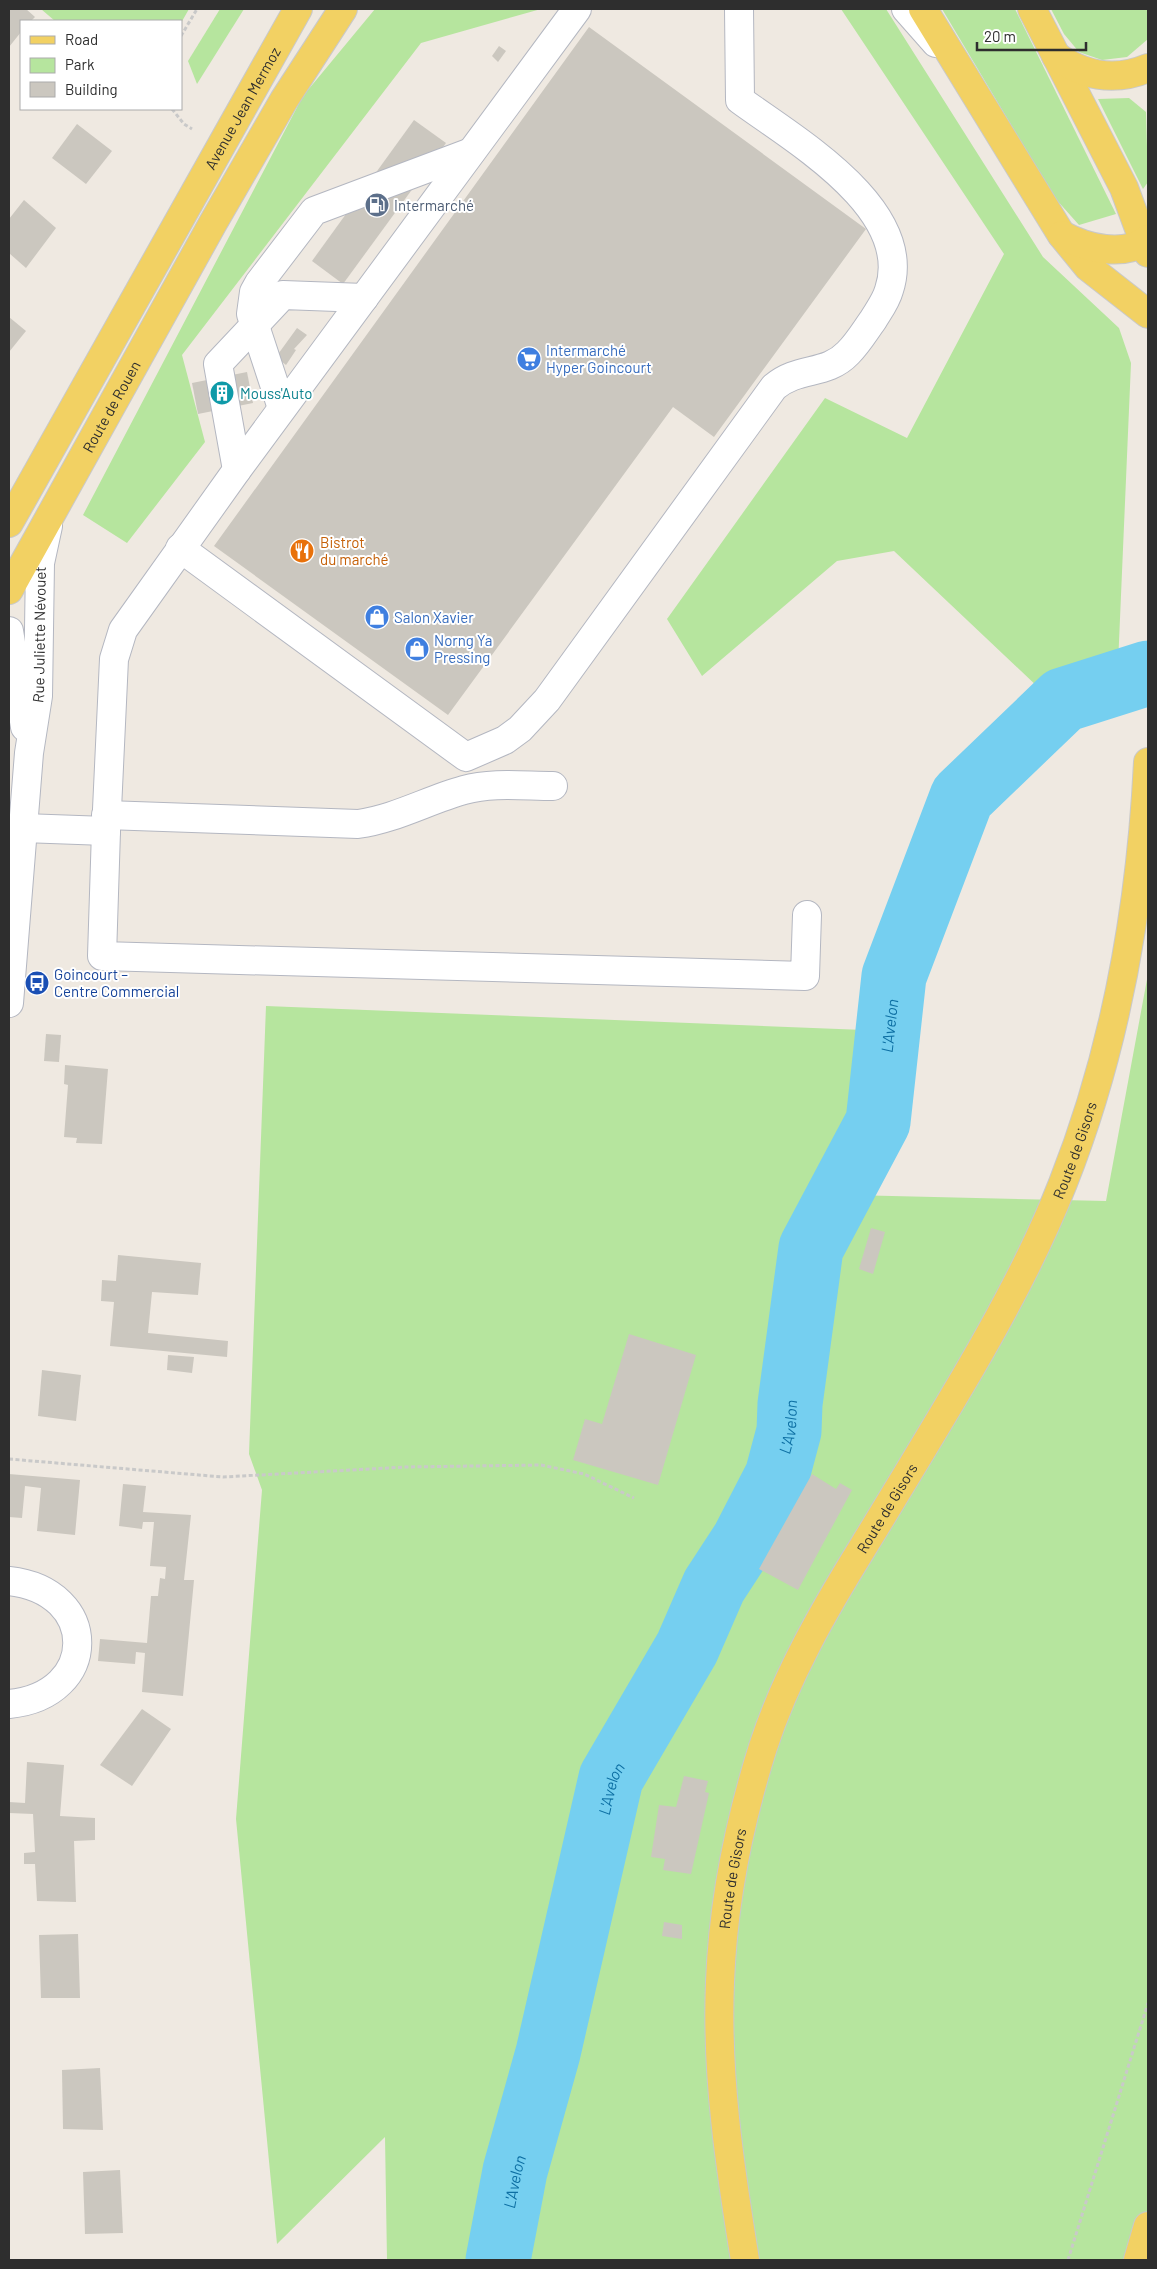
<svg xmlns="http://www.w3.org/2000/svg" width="1157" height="2269" font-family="Barlow,sans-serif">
<rect width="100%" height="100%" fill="#efe9e1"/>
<g fill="#b6e59e">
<path d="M41,9h148l-8,14v-2h-126z"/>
<path d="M220,9h24l-47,75 -9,-23z"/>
<path d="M375,9h166l-120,34 -239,312 23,87 -78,101 -44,-28 220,-419z"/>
<path d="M841,9h45l157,248 76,71 12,35 -13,302 -78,24 -146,-138 -57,10 -135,115 -35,-57 158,-221 82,40 97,-184z"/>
<path d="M942,9h73l101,205 -37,11 -25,-28z"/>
<path d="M1051,9h97v30l-21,18 -25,3 -23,-8 -15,-18z"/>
<path d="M1129,98l17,14 2,70 -5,7 -45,-90z"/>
<path d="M1148,974v1286h-761l-2,-123 -108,107 -41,-425 26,-329 -13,-36 17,-448 598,24 -14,165 256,6z"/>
</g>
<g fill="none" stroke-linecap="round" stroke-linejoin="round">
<path stroke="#75cff0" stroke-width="65" id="s1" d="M498,2260l17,-89 33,-118 63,-275 76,-130 27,-62 30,-46 33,-64 12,-45 1,-27 21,-156 67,-126 16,-146 68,-179 101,-97 85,-27"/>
</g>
<g fill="#cbc7bf">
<path d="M9,9h17l9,8 -4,4h-10v11l-12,15z"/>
<path d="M589,27l277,202 -152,208 -41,-30 -225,308 -234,-169z"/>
<path d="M499,46l7,5 -8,11 -6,-6z"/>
<path d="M414,120l32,23 -103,141 -31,-23z"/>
<path d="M77,124l35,27 -26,33 -34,-26z"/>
<path d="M24,200l32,28 -30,40 -17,-15v-34z"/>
<path d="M9,317l17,14 -17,21z"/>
<path d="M297,328l10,7 -13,14 2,1 -10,15 -10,-8z"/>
<path d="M247,372l6,31 -55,11 -6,-31z"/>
<path d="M46,1034l15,1 -2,27 -15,-1z"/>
<path d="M65,1065l43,4 -6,75 -26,-1 1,-5 -13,-1 4,-52 -4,-1z"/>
<path d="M871,1228l14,4 -12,42 -14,-5z"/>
<path d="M118,1255l83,8 -3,32 -46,-3 -4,41 80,8 -1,16 -117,-11 4,-44 -13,-1 1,-21 14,1z"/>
<path d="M629,1334l67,21 -38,130 -85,-25 12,-41 17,5z"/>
<path d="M168,1355l26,2 -2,16 -25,-3z"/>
<path d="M42,1370l39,5 -5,46 -38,-5z"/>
<path d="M9,1474l71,6 -5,55 -38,-4 4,-43 -16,-2 -3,32 -13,-1z"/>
<path d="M812,1474l24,15 4,-6 12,7 -54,100 -39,-21z"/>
<path d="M123,1484l23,2 -3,26 48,3 -7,65h10l-11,116 -41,-4 3,-39 -9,-1 -1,12 -37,-3 2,-22 47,4 4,-47h7l2,-18 5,1 1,-12 -16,-1 4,-44h-11l-1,7 -23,-3z"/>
<path d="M142,1709l29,20 -39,57 -32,-21z"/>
<path d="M27,1762l37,3 -4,51 35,2v22l-21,1 2,61 -39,-1 -2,-37h-11v-11l11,-1 -2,-38 -24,-1v-11l16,1z"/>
<path d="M684,1776l24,5 -3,11 4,1 -18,81 -28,-4 2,-11 -14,-2 8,-52 17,2z"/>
<path d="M664,1922l18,3v14l-20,-3z"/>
<path d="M78,1934l2,64h-39l-2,-63z"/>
<path d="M100,2068l3,62 -40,-1 -1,-59z"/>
<path d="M120,2170l3,63 -38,1 -2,-62z"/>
</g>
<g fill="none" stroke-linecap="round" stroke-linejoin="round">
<defs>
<g id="minor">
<path d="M906,9l30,34"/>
<path d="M282,408l-31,-94 3,-22 5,-9 55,-72 157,-59"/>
<path d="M237,470l-19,-106 65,-69 81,3"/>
<path d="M180,548l286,209 39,-17 15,-11 27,-29 227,-313c25,-21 52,-11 74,-34 10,-10 17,-22 25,-33 6,-10 13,-19 16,-30 27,-81 -96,-151 -149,-190l-1,-91"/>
<path d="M9,631l16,96"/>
<path d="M106,815l252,9c37,-5 70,-24 106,-34 28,-8 60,-4 89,-4"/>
<path d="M23,828l83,3 8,-172 9,-29 114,-160 340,-461"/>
<path d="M106,831l-4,125 703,20 2,-61"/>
<path id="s2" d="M9,1003l20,-250 9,-57 2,-133 8,-37"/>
<path d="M9,1581c91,10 91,114 0,123"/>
</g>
<g id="major">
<path d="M923,9l138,225 27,33 60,47"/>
<path d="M1032,9l92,179 24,65"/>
<path d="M1056,56c28,20 59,26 92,12"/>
<path d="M1062,235c24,13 62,23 86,4"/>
<path id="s3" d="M9,523l289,-514"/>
<path id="s4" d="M9,590l204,-367 71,-123 59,-91"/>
<path id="s5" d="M745,2260c-15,-92 -29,-184 -25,-278 3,-80 19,-159 43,-235 23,-71 61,-137 100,-200 36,-59 72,-118 107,-178 35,-60 68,-122 93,-186 53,-134 78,-277 85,-421"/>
<path d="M1138,2260l10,-34"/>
</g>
</defs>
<use href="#minor" stroke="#b4b7c1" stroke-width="30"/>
<use href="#major" stroke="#c9c9c9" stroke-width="30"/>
<g stroke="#c9c9c9" stroke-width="3" stroke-dasharray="4 2.5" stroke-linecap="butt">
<path d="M181,36l16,-27"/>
<path d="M172,109l12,15 8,5"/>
<path d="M9,1459l214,18 183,-10 135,-2 43,9 50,24"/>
<path d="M1068,2260l80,-257"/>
</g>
<use href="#minor" stroke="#fff" stroke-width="28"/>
<use href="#major" stroke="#f2d163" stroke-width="28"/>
</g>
<defs>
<symbol id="fuel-disc" viewBox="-11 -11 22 22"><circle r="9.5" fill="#5c6f8a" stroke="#fff"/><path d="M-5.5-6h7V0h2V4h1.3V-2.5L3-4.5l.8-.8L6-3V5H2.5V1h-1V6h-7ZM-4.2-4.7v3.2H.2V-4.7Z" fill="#fff"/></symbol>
<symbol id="supermarket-disc" viewBox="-11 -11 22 22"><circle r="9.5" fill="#3f7fe0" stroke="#fff"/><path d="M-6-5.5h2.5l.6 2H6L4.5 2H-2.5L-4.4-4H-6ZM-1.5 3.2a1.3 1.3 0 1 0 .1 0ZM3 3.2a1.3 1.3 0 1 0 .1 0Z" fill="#fff"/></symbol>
<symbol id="building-disc" viewBox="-11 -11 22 22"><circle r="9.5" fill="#0f9aa8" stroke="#fff"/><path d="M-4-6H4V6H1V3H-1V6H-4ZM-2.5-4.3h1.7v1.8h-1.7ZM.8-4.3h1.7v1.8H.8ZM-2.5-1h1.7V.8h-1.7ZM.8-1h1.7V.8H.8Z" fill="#fff"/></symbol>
<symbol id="restaurant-disc" viewBox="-11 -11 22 22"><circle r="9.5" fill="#e8710a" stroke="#fff"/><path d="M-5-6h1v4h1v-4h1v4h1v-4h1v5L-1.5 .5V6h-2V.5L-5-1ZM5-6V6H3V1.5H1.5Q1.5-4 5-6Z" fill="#fff"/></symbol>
<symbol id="shop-disc" viewBox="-11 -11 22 22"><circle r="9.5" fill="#3f7fe0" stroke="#fff"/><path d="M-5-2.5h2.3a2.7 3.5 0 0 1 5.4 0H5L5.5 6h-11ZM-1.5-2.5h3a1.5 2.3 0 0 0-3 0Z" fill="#fff"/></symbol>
<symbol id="bus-disc" viewBox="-11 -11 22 22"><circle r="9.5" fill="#1a4fb4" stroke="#fff"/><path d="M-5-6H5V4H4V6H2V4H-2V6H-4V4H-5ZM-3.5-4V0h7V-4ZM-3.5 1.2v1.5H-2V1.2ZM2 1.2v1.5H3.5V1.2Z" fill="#fff"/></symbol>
</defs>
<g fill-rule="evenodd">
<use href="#fuel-disc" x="363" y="191" width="28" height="28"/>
<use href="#supermarket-disc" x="515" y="345" width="28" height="28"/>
<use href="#building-disc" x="208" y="379" width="28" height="28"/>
<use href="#restaurant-disc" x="288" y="537" width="28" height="28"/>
<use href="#shop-disc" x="363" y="603" width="28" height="28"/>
<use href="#shop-disc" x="403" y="635" width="28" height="28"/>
<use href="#bus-disc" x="23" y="969" width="28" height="28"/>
</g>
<g text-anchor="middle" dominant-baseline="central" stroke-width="4" stroke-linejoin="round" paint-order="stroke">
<g font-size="15" fill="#2e2e2e" stroke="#fff">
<text stroke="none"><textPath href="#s3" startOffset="476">Avenue Jean Mermoz</textPath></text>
<text stroke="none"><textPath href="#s4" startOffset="210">Route de Rouen</textPath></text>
<text stroke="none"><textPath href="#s2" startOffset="370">Rue Juliette Névouet</textPath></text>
<text stroke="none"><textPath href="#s5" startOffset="1194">Route de Gisors</textPath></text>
<text stroke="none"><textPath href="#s5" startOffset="789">Route de Gisors</textPath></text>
<text stroke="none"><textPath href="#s5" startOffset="384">Route de Gisors</textPath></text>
</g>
<g font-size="15" fill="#4e5e75" stroke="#fff" text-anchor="start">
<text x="394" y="205">Intermarché</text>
</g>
<g font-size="15" fill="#366cbe" stroke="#fff" text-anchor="start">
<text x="546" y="350">Intermarché<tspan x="546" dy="17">Hyper Goincourt</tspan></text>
<text x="394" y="617">Salon Xavier</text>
<text x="434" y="640">Norng Ya<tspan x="434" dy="17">Pressing</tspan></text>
</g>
<g font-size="15" fill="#0d838f" stroke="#fff" text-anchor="start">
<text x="240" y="393">Mouss'Auto</text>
</g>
<g font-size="15" fill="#c56008" stroke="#fff" text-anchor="start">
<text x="320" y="542">Bistrot<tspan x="320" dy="17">du marché</tspan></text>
</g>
<g font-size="15" fill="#164399" stroke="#fff" text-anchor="start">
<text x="54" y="974">Goincourt –<tspan x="54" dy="17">Centre Commercial</tspan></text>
</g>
<g font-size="16" font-style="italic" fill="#0d6fa3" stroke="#fff">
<text stroke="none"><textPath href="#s1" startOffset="1311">L'Avelon</textPath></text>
<text stroke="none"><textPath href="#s1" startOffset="891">L'Avelon</textPath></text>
<text stroke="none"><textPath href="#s1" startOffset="485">L'Avelon</textPath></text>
<text stroke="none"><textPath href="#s1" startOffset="80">L'Avelon</textPath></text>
</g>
</g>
<rect width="1157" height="2269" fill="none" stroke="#2e2e2e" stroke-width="20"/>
<rect x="20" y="20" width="162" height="90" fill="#ffffff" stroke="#ababab"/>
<rect x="30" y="36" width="25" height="8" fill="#f2d163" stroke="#ababab"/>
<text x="65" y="45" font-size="15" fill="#2e2e2e">Road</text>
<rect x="30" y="58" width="25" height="15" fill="#b6e59e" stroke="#ababab"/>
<text x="65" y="70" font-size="15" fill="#2e2e2e">Park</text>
<rect x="30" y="82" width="25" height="15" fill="#cbc7bf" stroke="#ababab"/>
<text x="65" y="95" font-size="15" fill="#2e2e2e">Building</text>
<path d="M977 42v8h109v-8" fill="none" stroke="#2e2e2e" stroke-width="2.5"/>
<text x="984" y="42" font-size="15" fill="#2e2e2e" stroke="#ffffff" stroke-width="4" paint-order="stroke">20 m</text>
</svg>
